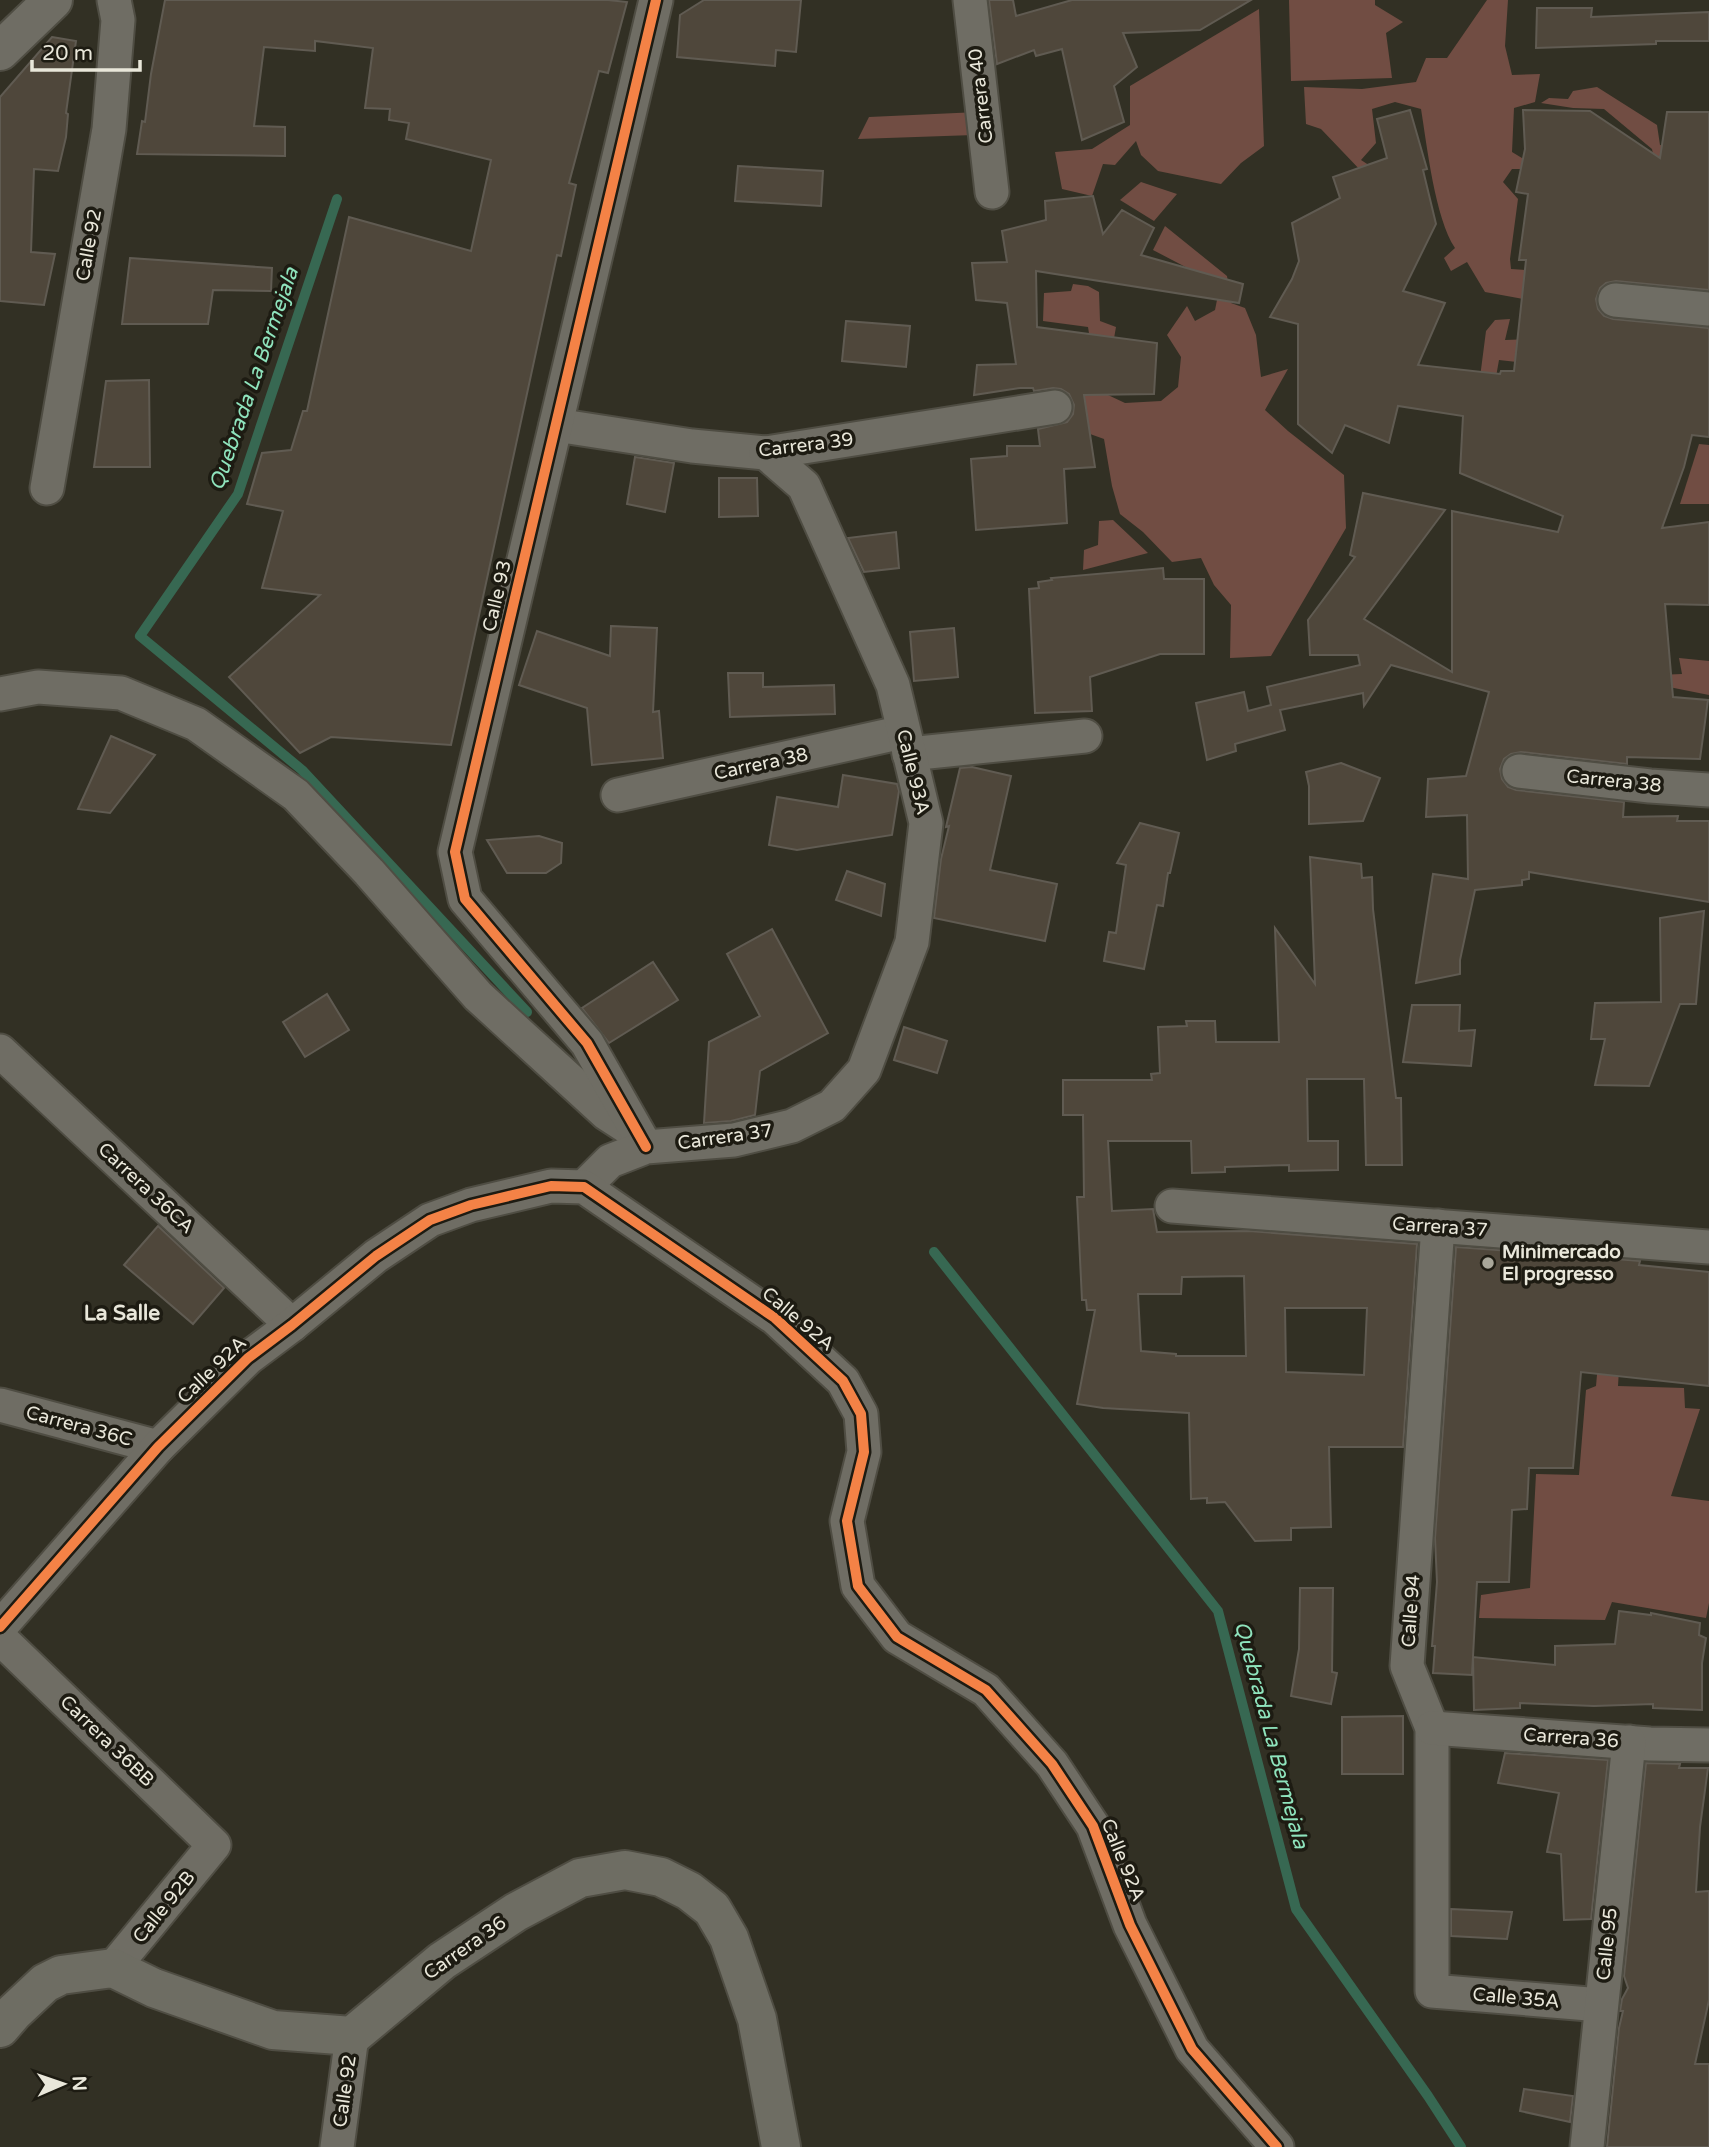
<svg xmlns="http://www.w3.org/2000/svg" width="1709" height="2147" font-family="'Varela Round',sans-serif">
<rect width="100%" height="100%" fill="#323024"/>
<g fill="#714d43">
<path d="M1289,0h86v5l28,17 -17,11 6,45 -101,3z"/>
<path d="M1487,0h21l-3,46 7,29 28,-1 -5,28 -21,6 -2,44 15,9 -4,8h-11l-9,13 15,17 -8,60 1,10 29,2 28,36 -83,-15 -18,-30 -16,9 -7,-13 11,-10c-20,-30 -28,-102 -34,-139l-26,-7 -23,7 4,34 -15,17 17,11 -15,2 -42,-44 -15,-5 -2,-37 58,2 54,-7 10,-24h21z"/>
<path d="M1259,9l5,137 -23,17 -20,21 -63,-13 -17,-16 -5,-14 -21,24 -12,-1 -11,32 -30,-7 -7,-37 37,-3 38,-24v-39z"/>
<path d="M1597,87l60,38 3,20 49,5 -53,18 -4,-19 -48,-40 -31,-1 -32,-5 8,-5 19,1 5,-8z"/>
<path d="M978,112l-4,23 -116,4 11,-22z"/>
<path d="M1141,182l36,12 -23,27 -34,-21z"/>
<path d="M1165,226l62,50 4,27 14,5 11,27 5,42 27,-8 -23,41 23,21 56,44 2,53 -75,128 -41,2 1,-53 -17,-20 -13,-27 -29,4 -29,-30 -23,-18 -8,-28 -8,-47 -39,-14v-12l20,-4 -1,-15 24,1 17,8 36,-2 17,-14 3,-30 -14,-22 20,-29 8,15 20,-11 5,-25 -67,-35z"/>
<path d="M1073,284l15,2 11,6 1,29 16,6 -3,17 -23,-4 -2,-13 -45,-6 1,-28 27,-2z"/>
<path d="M1510,319l-5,21 28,-1 18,27 -52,-6 -10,56h-14l11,-85 9,-11z"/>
<path d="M1699,444l10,1v59h-29z"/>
<path d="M1113,520l35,33 -65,17 1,-20 14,-5 1,-24z"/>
<path d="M1679,658l30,3v34l-65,-13 14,-7 24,-1z"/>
<path d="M1602,1317l20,4 -4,65 66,2 1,20 15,1 -29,87 38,5v102l-3,15 -94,-16 -7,18 -126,-2 2,-23 49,-7 6,-114 43,1 7,-85 10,-4z"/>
</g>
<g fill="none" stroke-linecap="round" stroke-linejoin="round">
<g stroke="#376852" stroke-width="10">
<path d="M337,199l-99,295 -98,142 162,134 225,242"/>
<path d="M934,1252l284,359 78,298 132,187 33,51"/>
</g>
</g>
<g fill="#4f473b" stroke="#605b52" stroke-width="2" fill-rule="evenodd">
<path d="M165,0h443l19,2 -19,71 -9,-2 -30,112 7,2 -15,71 -4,-1 -106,490 -120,-8 -31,16 -71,-76 91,-82 -58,-7 21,-77 -36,-7 15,-51 29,-3 12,-39h4l42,-194 122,34 20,-91 -85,-21 3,-16 -20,-3 1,-11 -25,-1 8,-60 -58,-7v10l-51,-4 -10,79 31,1v29l-148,-2 5,-33 3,1 6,-48z"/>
<path d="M704,0h97l-5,52 -20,-2 -1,16 -98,-9 3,-42z"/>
<path d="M989,0h24l3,16 56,-16h179l-51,30 -77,3 14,34 -23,19 10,36 -42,18 -20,-91 -26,7 -2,-6 -37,14z"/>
<path d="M1537,8h55l-1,9 118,-5v29h-53v3l-120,4z"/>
<path d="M52,37l24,4 -10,72 2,1 -2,23 -8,34 -24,-2 -3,83 24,2 -11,51 -44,-4v-204z"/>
<path d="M1410,110l17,59 -4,1 13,54 -33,67 42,12 -27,62 82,9 1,-3h13l12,-111h-7l9,-66 -12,-2 9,-43 -2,-39 67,1 70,47 7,-46h42v178l-93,-9 -10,2 -6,5 -4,11 2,10 6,7 9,3 96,9v109l-17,-2 -8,32 -22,61 47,-6v83l-44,-1 8,93 35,3 -8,59 -73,-2v7l-106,-12 -10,2 -7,5 -4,10 2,10 6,8 8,3 108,12 -1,15 55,-1 -1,5h32v81l-180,-30v7l-7,1v5l-47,5 -15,70v14l-44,9 17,-109 35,5 -1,-64 -41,2 2,-38 38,-3 23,-84 -98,-27 -27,41 -1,-13 -83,17 5,20 -50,14 1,7 -29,9 -11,-57 48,-11 4,19 23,-6 -4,-18 93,-22 -2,-10h-48l-2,-35 47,-63 -5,-2 13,-62 82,17 -81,109 88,53v-161l106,21 5,-16 -103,-43 3,-57 -65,-10 -9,37 -44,-18 -13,28 -34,-29v-100l-28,-7 22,-38 7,-18 -7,-38 48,-25 -7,-21 54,-19 -10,-39z"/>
<path d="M738,166l85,5 -2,35 -86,-5z"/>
<path d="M1093,196l10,38 19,-24 32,18 -13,27 102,29 -4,19 -203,-32 1,56 120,16 -3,51 -70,1 11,72 -31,2 3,54 -91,7 -5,-71 36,-3v-10h33l-2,-17 29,-7 6,-8 1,-9 -5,-11 -8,-5 -8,-1 -19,3 -1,-3h-13l-46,7 3,-30 39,-1 -9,-61 -31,-3 -4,-37 35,-1 -5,-31 44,-11 -1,-19z"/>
<path d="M130,258l142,10 -1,23 -58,-1 -5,34h-86z"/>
<path d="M846,321l64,5 -4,41 -64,-6z"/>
<path d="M149,380l1,87h-56l12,-86z"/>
<path d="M635,457l39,6 -9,49 -38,-8z"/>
<path d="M719,478h38l1,38 -39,1z"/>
<path d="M896,532l3,36 -35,4 -16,-34z"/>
<path d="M1163,568l1,11h40v75h-44l-70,23 2,34 -57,2 -6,-124 10,-1 -1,-6 14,-2 -1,-2z"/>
<path d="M611,626l46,2 -4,84 6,-1 4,47 -71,7 -5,-57 -68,-23 18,-54 73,25z"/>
<path d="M954,628l4,49 -44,4 -4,-49z"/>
<path d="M728,673h35v14l71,-2 1,29 -105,3z"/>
<path d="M111,736l44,19 -45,58 -32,-4z"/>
<path d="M1341,763l39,15 -17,43 -54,3v-38l-3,-14z"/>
<path d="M972,767l39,9 -21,94 67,14 -12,57 -111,-23 7,-59 8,-33 -3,1 14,-59z"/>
<path d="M843,775l54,9 2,7 -7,44 -95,15 -28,-5 8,-48 61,10z"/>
<path d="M1140,823l39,10 -9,40h-2l-5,33 -6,-1 -13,64 -40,-8 5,-29 7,1 10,-68 -9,-2z"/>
<path d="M539,836l23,7 -1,20 -15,10h-39l-20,-33z"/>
<path d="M1310,857l51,7 1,14 10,-1 1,32 23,189h5l1,67h-36l-2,-86h-57l1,62h30v29l-49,1v-6l-64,2v5l-33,1 -1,-32h-83l4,70 41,-2 4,23 92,-1 168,13 -14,203h-74l2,80 -40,1v12l-36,1 -30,-39 -18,1v-5l-16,1 -2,-86 -86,-5 -26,-4 18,-94h-8l-1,-10h-4l-5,-103h7l-1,-82h-20v-35h89l-1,-6 9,-1 -2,-46 29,-1 -1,-5h29l1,21h63l-4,-114 40,56zM1244,1276l2,80h-70v-2l-35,-3 -3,-57h43l1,-17zM1285,1308h82l-3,67 -78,-3z"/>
<path d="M847,871l38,13 -4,32 -45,-16z"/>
<path d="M1704,911l-8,93h-16l-31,82 -54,-1 10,-46h-14l4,-36 66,-1 -1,-84z"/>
<path d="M772,929l56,104 -68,38 -5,44 -24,6 -27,2 5,-81 51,-26 -33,-62z"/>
<path d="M653,962l25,38 -69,43 -27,-35z"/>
<path d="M327,994l22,36 -44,27 -22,-35z"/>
<path d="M1412,1005h48l-1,26 16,-1 -4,36 -68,-4z"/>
<path d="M904,1027l43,14 -10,32 -43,-13z"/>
<path d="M158,1226l66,62 -31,36 -69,-59z"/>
<path d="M1456,1247l68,5v5l56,-1 60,5 -1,4 70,7v114l-128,-14 -8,96h-44l-2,41 -15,1 -3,72h-32l-5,93 -39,-2 2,-27h-3l5,-64 -2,-44z"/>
<path d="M1300,1588h33l-1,84 5,1 -6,31 -40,-8 8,-47z"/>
<path d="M1619,1611l32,4v-2l49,10 -1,12 7,3 -4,25v47l-49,-2v-4l-59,2 -74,-3v5l-46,2 -1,-53 82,8v-19l60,-2z"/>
<path d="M1403,1716v58h-61v-57z"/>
<path d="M1505,1753l103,7 -17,159 -27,1 -3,-66 -14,-2 12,-59 -61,-10z"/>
<path d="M1646,1763l34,1 -1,4h29l-8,59 -4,65 13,-1v109l-14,64h14v83h-102l12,-119 4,-17h-3l2,-12 6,-11 -4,-12z"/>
<path d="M1451,1909l61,3 -5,27 -56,-3z"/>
<path d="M1524,2089l49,7 -3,26 -50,-11z"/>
</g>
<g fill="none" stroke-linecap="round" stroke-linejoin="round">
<defs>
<g id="minor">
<path d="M970,0l22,192"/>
<path d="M1615,300l94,9"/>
<path d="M556,425l136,21 74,7 289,-46"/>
<path d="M47,488l62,-359 9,-109 -4,-20"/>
<path d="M0,694l38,-7 83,6 75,31 100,71 73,77 109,124 129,118 20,13"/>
<path d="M909,754l176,-18"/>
<path d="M1519,771l131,15 59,4"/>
<path d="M618,795l285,-63"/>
<path d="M0,1051l292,274"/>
<path d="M646,1147l-59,-104 -122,-144 -10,-47 201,-852"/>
<path d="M584,1187l26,-26 36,-14 88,-7 58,-14 40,-20 32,-36 48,-128 14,-119 -33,-138 -89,-199 -38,-33"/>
<path d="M1172,1206l537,41"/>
<path d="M1438,1226l-31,440 25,62v263l169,14"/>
<path d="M0,1405l158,42"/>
<path d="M0,1627l158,-180 90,-89 44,-33 84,-69 54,-36 41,-15 80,-19 33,1 191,131 68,63 18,33 3,38 -17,69 11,65 39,51 89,53 66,74 41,62 37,99 62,124 85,98"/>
<path d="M0,1638l214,207 -101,123"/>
<path d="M1432,1728l218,16 59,1"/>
<path d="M337,2147l15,-111"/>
<path d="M1587,2147l42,-405"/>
</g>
<path id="tertiary" d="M0,51l53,-51"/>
<path id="secondary" d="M0,2028l13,-15 32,-30 16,-8 52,-7 41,20 119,42 79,6 90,-75 74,-49 64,-34 45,-8 36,7 28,14 23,18 17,29 28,81 24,128"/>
</defs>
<use href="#minor" stroke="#4f4d43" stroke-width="37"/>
<use href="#tertiary" stroke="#4f4d43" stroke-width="42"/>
<use href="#secondary" stroke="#4f4d43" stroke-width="42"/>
<use href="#minor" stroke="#6f6d64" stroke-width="33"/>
<use href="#tertiary" stroke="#6f6d64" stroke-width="38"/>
<use href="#secondary" stroke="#6e6d63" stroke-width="38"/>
<defs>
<g id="cycleway">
<path d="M646,1147l-59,-104 -122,-144 -10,-47 201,-852"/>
<path d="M0,1627l158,-180 90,-89 44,-33 84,-69 54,-36 41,-15 80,-19 33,1 191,131 68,63 18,33 3,38 -17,69 11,65 39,51 89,53 66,74 41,62 37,99 62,124 85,98"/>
</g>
</defs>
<use href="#cycleway" stroke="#1d1b12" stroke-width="15"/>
<use href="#cycleway" stroke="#f48246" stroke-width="10"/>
</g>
<circle fill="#a9a79a" stroke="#1d1b12" stroke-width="2.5" cx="1488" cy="1263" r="7"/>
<g text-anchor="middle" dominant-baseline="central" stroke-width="7" stroke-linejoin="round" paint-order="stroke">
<g font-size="19" fill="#e9e7da" stroke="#1d1b12">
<text transform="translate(981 96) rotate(-97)">Carrera 40</text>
<text transform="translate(89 245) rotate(-80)">Calle 92</text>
<text transform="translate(806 445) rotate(-7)">Carrera 39</text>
<text transform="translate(497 596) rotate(-77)">Calle 93</text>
<text transform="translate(761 764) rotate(-12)">Carrera 38</text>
<text transform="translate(913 772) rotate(76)">Calle 93A</text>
<text transform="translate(1614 781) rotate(6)">Carrera 38</text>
<text transform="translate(725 1137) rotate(-8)">Carrera 37</text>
<text transform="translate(146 1188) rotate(43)">Carrera 36CA</text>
<text transform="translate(1440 1227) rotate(4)">Carrera 37</text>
<text transform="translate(798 1319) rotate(40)">Calle 92A</text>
<text transform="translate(212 1370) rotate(-44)">Calle 92A</text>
<text transform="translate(79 1426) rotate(15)">Carrera 36C</text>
<text transform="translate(1411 1611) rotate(-86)">Calle 94</text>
<text transform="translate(1571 1738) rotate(4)">Carrera 36</text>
<text transform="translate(107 1741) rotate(44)">Carrera 36BB</text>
<text transform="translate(1123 1860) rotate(68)">Calle 92A</text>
<text transform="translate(164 1907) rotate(-51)">Calle 92B</text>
<text transform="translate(1607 1944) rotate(-84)">Calle 95</text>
<text transform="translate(465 1948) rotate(-35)">Carrera 36</text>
<text transform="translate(1516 1998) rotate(5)">Calle 35A</text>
<text transform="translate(345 2091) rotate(-82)">Calle 92</text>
</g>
<g font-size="19" font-weight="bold" fill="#e9e7da" stroke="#1d1b12" text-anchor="start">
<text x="1502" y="1252">Minimercado<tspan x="1502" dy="22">El progresso</tspan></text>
</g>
<g font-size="21" font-style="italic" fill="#8fe4bd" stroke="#1d1b12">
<text transform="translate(254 379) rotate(-71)">Quebrada La Bermejala</text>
<text transform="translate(1271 1735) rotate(75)">Quebrada La Bermejala</text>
</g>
<g font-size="21" font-weight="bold" fill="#e9e7da" stroke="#1d1b12">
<text x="122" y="1313">La Salle</text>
</g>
</g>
<g transform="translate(63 2084) rotate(88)" stroke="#1d1b12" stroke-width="5" paint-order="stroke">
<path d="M0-5L12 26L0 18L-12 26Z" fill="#e9e7da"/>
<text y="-10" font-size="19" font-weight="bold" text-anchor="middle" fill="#e9e7da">N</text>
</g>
<path d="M32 60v10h108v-10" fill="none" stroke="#e9e7da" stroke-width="3.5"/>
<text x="42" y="60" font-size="21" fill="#e9e7da" stroke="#1d1b12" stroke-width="5" paint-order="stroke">20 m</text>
</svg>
